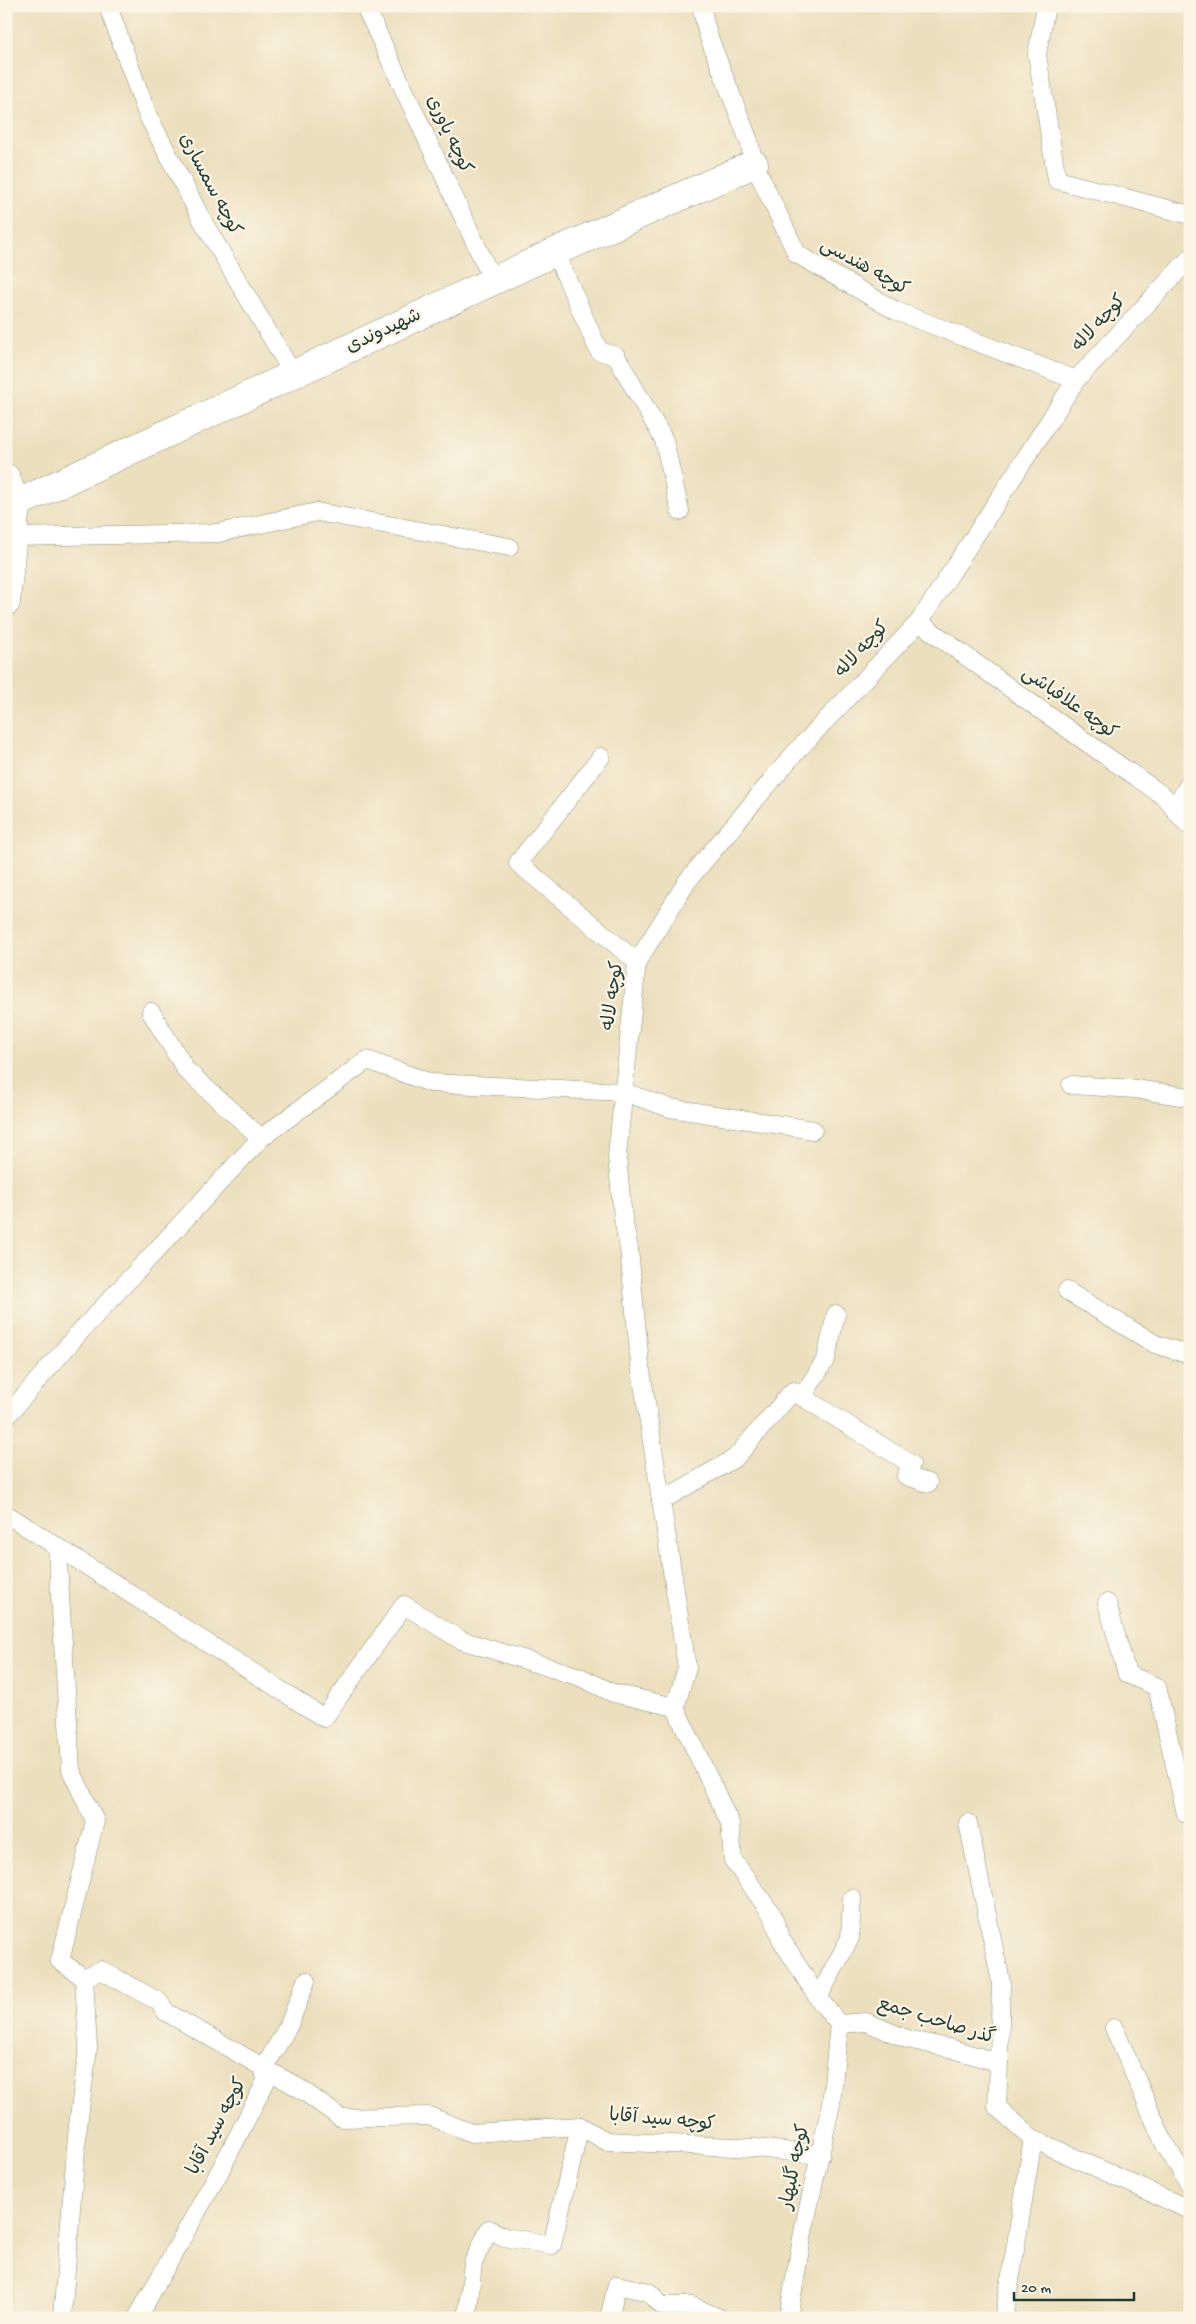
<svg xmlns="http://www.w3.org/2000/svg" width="1196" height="2324" font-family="'Gochi Hand','Playpen Sans Arabic',sans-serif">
<rect width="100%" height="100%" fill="#fcf5e5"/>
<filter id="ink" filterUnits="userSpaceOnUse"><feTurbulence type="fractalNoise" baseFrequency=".02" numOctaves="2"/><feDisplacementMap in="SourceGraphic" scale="10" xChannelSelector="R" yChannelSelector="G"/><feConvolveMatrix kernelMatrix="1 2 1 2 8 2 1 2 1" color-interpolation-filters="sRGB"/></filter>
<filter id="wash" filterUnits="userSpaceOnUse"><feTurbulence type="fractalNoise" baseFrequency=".0096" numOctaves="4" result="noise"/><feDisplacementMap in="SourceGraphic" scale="20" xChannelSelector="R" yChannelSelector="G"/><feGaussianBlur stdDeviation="1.12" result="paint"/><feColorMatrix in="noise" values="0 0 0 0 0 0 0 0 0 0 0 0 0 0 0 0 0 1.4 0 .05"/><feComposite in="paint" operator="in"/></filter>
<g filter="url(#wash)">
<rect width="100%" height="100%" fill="#ecdfbd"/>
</g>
<g filter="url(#ink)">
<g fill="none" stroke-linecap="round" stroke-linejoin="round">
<defs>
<g id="service">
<path d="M108,6l39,108 55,106 91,154"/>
<path d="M365,6l128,275"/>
<path d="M701,6l7,29 41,106 5,23 43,90 99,57 180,69"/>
<path d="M1046,6l-9,48 20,126 133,35"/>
<path d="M555,252l44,99 17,5 48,84 16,71"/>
<path d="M13,537l205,-4 99,-21 192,35"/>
<path d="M919,622c80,59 161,116 243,173 11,8 16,23 28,31"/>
<path d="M601,757l-83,106 119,99"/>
<path d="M1174,809l16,-27"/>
<path d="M151,1012l35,58 75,68"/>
<path d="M1071,1085l64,4 53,8 2,3"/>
<path d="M1067,1291l88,53 35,11"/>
<path d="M802,1397l24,-38 10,-45"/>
<path d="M6,1417l72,-83 183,-196 106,-78 64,23 193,9 46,16 143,22"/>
<path d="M661,1501l74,-43 58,-67 118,73 -5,12 22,7"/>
<path d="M6,1514l318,204 80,-113 57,35 119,37 33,16 62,14"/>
<path d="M57,1547l14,223 24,51 -35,140 24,17 4,70 -10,77 -16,193"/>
<path d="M1107,1603l20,71 30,13 29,127h4"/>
<path d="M675,1707l12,-39 -47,-304 -11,-115 -6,-30 -6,-63 20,-194 51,-82 105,-125 126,-133 157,-242 114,-122"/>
<path d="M675,1707l55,116 3,37 40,56 8,23 37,59 21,26 27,-2 41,17 46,10 46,14 -2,44 36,32 157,71"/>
<path d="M968,1823l33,159 -2,81"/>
<path d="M84,1978l17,-8 58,32 7,10 98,56 25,-43 17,-44"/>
<path d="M818,1998l32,-60 2,-40"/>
<path d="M1114,2028l50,115 26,42"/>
<path d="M137,2318l85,-151 44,-86 -2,-13 35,20 42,30 88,-2 43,17 108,-7 26,15 149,7 66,7"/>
<path d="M467,2318l6,-55 16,-34 15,8 48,8 28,-119"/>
<path d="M609,2318l8,-33 32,7 13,14h30l27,12"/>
<path d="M788,2318l16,-91 27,-123 8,-80"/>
<path d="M1004,2318l29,-179"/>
</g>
<path id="minor" d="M16,504l539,-252 199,-88"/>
<path id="tertiary" d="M6,478l10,26 -10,98"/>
</defs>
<use href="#service" stroke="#868e78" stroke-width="19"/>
<use href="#minor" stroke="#868e78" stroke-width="29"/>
<use href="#tertiary" stroke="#868e78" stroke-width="29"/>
<use href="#service" stroke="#fff" stroke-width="18"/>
<use href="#minor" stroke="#fff" stroke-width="28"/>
<use href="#tertiary" stroke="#fff" stroke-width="28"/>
</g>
</g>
<g text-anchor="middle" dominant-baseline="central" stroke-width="4.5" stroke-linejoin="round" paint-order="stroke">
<g font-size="19" fill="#1f3d34" stroke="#fcf5e5">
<text transform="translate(448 135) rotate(65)">کوچه یاوری</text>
<text transform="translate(209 185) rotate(62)">کوچه سمساری</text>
<text transform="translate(864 268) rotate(29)">کوچه هندسی</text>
<text transform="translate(1100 324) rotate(-47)">کوچه لاله</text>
<text transform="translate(384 332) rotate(-25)">شهیدوندی</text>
<text transform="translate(863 650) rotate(-47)">کوچه لاله</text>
<text transform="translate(1069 704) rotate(35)">کوچه علافباشی</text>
<text transform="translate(614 996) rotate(-82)">کوچه لاله</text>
<text transform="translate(936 2022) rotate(17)">گذر صاحب جمع</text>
<text transform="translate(662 2121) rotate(5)">کوچه سید آقابا</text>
<text transform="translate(218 2127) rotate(-62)">کوچه سید آقابا</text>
<text transform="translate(796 2167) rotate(-78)">کوچه گلبهار</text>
</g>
</g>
<rect width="1196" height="2324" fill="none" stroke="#fcf5e5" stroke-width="25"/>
<path d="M1014 2292v8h120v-8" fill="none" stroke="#1f3d34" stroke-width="2.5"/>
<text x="1021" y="2292" font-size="15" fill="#1f3d34" stroke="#fcf5e5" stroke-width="4" paint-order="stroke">20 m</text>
</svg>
